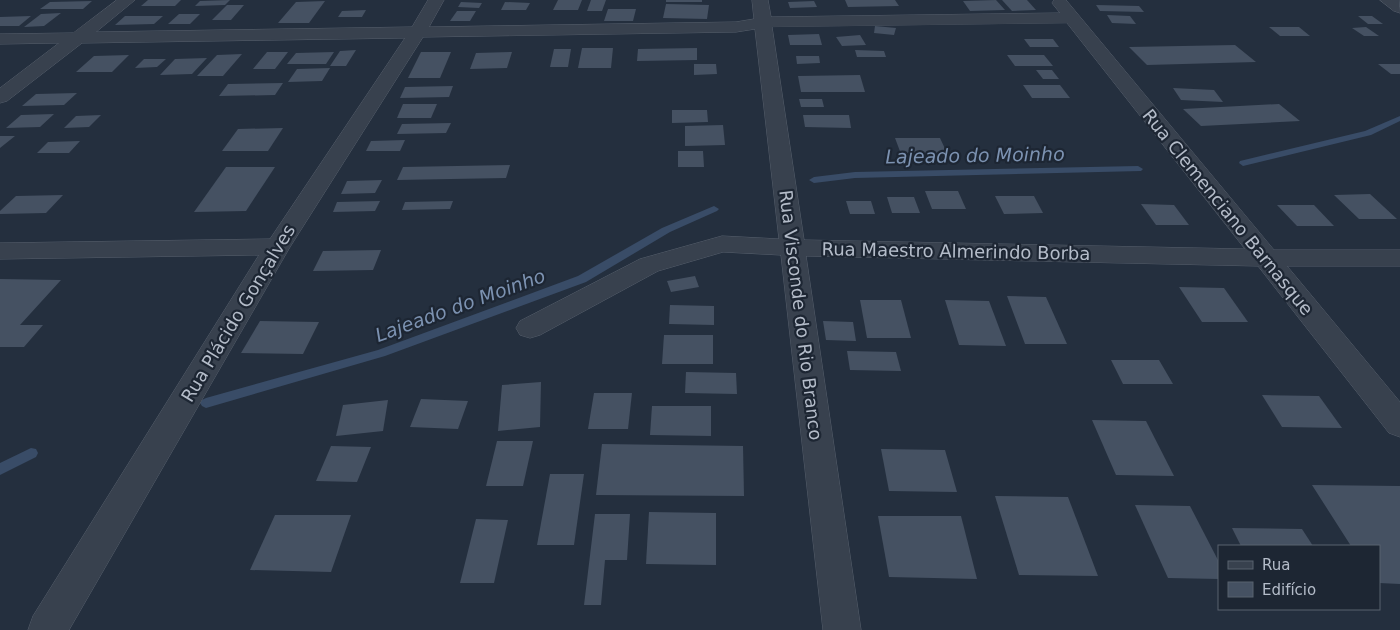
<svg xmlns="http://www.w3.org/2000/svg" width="1400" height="630" font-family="'DejaVu Sans',sans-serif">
<rect width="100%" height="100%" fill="#242f3e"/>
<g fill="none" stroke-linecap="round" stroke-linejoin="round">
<g fill="#394c67" fill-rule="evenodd">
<path d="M1400,116v5l-29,14 -128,31 -4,-3 1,-2 125,-30z"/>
<path d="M1138,166l5,3 -2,2 -286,7 -41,5 -5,-3 5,-3 41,-5z"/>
<path d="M714,206l5,3 -2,2 -47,21 -84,50 -201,74 -179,52 -4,-2 -2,-3 2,-3 4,-2 172,-48 200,-74 84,-48z"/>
<path d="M31,448l5,1 2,4 -2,4 -36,18v-12z"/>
</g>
</g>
<g fill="#455162">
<path d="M148,0h33l-6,6h-34z"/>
<path d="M230,0l-5,5 -30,1 5,-5z"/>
<path d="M558,0h24l-4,10h-25z"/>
<path d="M591,0h15l-4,11h-15z"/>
<rect x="666" y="0" width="36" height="2"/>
<path d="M845,0h50l4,6 -51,1z"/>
<path d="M996,0l9,10 -35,1 -7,-10z"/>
<path d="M1002,0h25l9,10 -24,1z"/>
<path d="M92,1l-9,8h-43l10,-7z"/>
<path d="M325,1l-16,22h-31l18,-21z"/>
<path d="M814,1l3,6 -27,1 -2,-6z"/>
<path d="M461,2l21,1 -3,5 -21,-1z"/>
<path d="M505,2l25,1 -4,7h-25z"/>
<path d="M666,4l43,1 -2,14 -44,-1z"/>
<path d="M227,5h17l-13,15h-19z"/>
<path d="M1096,5l43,1 5,6 -44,-1z"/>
<path d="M608,9h28l-3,12h-29z"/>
<path d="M366,10l-4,7h-24l4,-6z"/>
<path d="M457,11h19l-6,10h-20z"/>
<path d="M61,13l-17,13 -20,1 17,-13z"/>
<path d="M179,14h21l-10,10h-22z"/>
<path d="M1107,15l23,1 6,8 -24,-1z"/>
<path d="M31,16l-12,10h-19v-9z"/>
<path d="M125,16h38l-9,8 -39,1z"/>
<path d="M1358,16h14l11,8h-15z"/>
<path d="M875,26l21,2 -2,7 -20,-2z"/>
<path d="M1269,27h30l11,9h-30z"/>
<path d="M1366,27l13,9h-15l-12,-8z"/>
<path d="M819,34l3,11h-32l-2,-10z"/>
<path d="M860,35l6,10 -24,1 -6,-9z"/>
<path d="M1024,39h29l6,8h-29z"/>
<path d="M1235,45l21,17 -109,3 -18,-18z"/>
<path d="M582,48h31l-2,20h-33z"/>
<path d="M697,48v12l-60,1 1,-12z"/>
<path d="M554,49h17l-3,18h-18z"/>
<path d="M356,50l-10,16h-16l10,-15z"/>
<path d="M855,50l29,1 2,6h-29z"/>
<path d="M267,52h21l-13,17h-22z"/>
<path d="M334,52l-8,12h-39l9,-11z"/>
<path d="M421,52h30l-11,26h-32z"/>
<path d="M512,52l-5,16 -37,1 6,-16z"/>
<path d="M242,54l-19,22h-26l20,-21z"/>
<path d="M129,55l-17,17h-36l18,-16z"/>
<path d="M1007,55h37l9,11h-38z"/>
<path d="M796,56h23l1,7 -23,1z"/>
<path d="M207,58l-15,16 -32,1 15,-16z"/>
<path d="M144,59h22l-9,8 -22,1z"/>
<path d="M694,64h22l1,10 -23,1z"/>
<path d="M1378,64h22v10h-9z"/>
<path d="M330,68l-8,13 -34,1 9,-13z"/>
<path d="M1036,70h16l7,9h-16z"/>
<path d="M860,75l5,17h-64l-3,-16z"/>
<path d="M283,83l-8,12 -56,1 9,-12z"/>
<path d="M1023,85h37l10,13h-38z"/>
<path d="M453,86l-4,11 -49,1 5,-11z"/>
<path d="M1173,88l41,2 9,12 -42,-2z"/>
<path d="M77,93l-13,12 -42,1 14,-12z"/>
<path d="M799,99h23l2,8h-23z"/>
<path d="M403,104h34l-6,14h-34z"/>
<path d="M1279,104l21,17 -99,5 -18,-17z"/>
<path d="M672,110h35l1,12 -36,1z"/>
<path d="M54,114l-14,13 -34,1 15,-13z"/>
<path d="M101,115l-12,12 -25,1 12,-12z"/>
<path d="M803,115h46l2,13 -46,-1z"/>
<path d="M451,123l-5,10 -49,1 5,-10z"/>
<path d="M723,125l2,20 -40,1v-20z"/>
<path d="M283,128l-15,23h-46l16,-22z"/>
<path d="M0,136h15l-15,12z"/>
<path d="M895,138h45l7,15 -46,1z"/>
<path d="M405,140l-5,11h-34l5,-10z"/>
<path d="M80,141l-11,12h-32l11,-11z"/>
<path d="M678,151h25l1,16h-26z"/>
<path d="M510,165l-4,13 -109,2 6,-13z"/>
<path d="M226,167h49l-29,44 -52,1z"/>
<path d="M382,180l-7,13 -34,1 6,-13z"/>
<path d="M925,191h33l8,18h-34z"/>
<path d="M1370,194l27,25h-38l-25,-24z"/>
<path d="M63,195l-17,18 -46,1v-3l16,-15z"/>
<path d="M995,196h39l9,17 -39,1z"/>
<path d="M887,197h27l6,16h-28z"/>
<path d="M380,201l-5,10 -42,1 4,-10z"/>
<path d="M453,201l-3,8 -48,1 3,-8z"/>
<path d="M846,201h25l4,13h-25z"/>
<path d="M1141,204l33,1 15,20h-33z"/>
<path d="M1277,205h37l20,21h-37z"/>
<path d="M381,250l-8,20 -60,1 10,-20z"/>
<path d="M695,276l4,11 -28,5 -4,-11z"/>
<path d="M0,279l61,1 -41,45h23l-19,22h-24z"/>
<path d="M1179,287l45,1 24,34h-46z"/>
<path d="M1007,296l39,1 21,47h-42z"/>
<path d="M860,300h41l10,38h-44z"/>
<path d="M945,300l44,1 17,45 -47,-1z"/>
<path d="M670,305l44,1v19l-45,-1z"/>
<path d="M260,321l59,1 -16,32 -62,-1z"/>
<path d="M823,321l30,1 3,19 -30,-1z"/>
<path d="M664,335h49v29h-51z"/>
<path d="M847,351l49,1 5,19 -51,-1z"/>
<path d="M1111,360h48l14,24h-50z"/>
<path d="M686,372l50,1 1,21 -52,-1z"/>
<path d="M541,382l-1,45 -42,4 4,-46z"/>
<path d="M594,393h38l-4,36h-40z"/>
<path d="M1262,395l57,1 23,32 -60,-1z"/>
<path d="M421,399l47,2 -10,28 -48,-2z"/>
<path d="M388,400l-5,31 -47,5 7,-31z"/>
<path d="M652,406h59v30l-61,-1z"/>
<path d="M1092,420l54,1 28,55 -58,-1z"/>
<path d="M497,441h36l-10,45h-37z"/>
<path d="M602,444l141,2 1,50 -148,-1z"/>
<path d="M331,446l40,1 -14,35 -41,-1z"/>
<path d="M881,449l64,1 12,42 -68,-1z"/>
<path d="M550,474h34l-10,71h-37z"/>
<path d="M1312,485l88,1v98l-21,-1v-37h-28z"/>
<path d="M995,496l73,1 30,79 -79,-1z"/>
<path d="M1135,505l55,1 29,56v17l-51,-1z"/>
<path d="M649,512l67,1v52l-70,-1z"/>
<path d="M595,514h35l-3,46h-22l-4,45h-17z"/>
<path d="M275,515h76l-20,57 -81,-2z"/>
<path d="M878,516h83l16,63 -88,-2z"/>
<path d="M476,519l32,1 -14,63h-34z"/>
<path d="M1232,528l70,1 11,17h-72z"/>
</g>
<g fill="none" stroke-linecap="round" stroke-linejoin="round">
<defs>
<g id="street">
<path d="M117,0h18l-39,32 316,-5 16,-27h16l-15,27 307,-5 18,-3 -2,-19h16l3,17 289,-4 -8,-10 2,-3h12l208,250h126v16h-113l113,136v35l-11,-4 -131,-167 -452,-10 55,374h-38l-42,-375 -58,-3 -65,19 -118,64 -10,3 -10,-3 -4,-7 4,-7 120,-62 82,-23 57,3 -24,-210 -19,3 -313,5 -133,210 -221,383h-41l5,-14 226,-361 -259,4v-16l270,-4 135,-201 -323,5 -75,58 -7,2v-15l59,-45 -59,1v-10l73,-1zM1067,23l178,226 -441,-9 -32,-213z"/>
<path d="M1380,0h19l1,13 -6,-2z"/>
</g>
</defs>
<use href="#street" stroke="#565f6c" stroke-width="1"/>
<use href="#street" fill="#38414e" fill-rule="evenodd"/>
</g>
<g text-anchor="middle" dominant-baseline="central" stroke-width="4.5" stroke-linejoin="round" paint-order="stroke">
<g font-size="18" fill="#b4bcc9" stroke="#1d2633">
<text transform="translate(1228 212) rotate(51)">Rua Clemenciano Barnasque</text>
<text transform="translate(956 251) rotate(1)">Rua Maestro Almerindo Borba</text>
<text transform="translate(238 313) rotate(-59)">Rua Plácido Gonçalves</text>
<text transform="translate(801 315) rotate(83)">Rua Visconde do Rio Branco</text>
</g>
<g font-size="19" font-style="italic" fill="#7c92b1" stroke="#1d2633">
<text transform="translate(975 155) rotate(-1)">Lajeado do Moinho</text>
<text transform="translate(460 305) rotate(-20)">Lajeado do Moinho</text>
</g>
</g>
<rect x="1218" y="545" width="162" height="65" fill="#1d2633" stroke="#59626f"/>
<rect x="1228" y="561" width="25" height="8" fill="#38414e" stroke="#59626f"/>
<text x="1262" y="570" font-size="15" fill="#b4bcc9">Rua</text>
<rect x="1228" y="582" width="25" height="15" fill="#455162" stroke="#59626f"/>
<text x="1262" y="595" font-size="15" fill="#b4bcc9">Edifício</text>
</svg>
